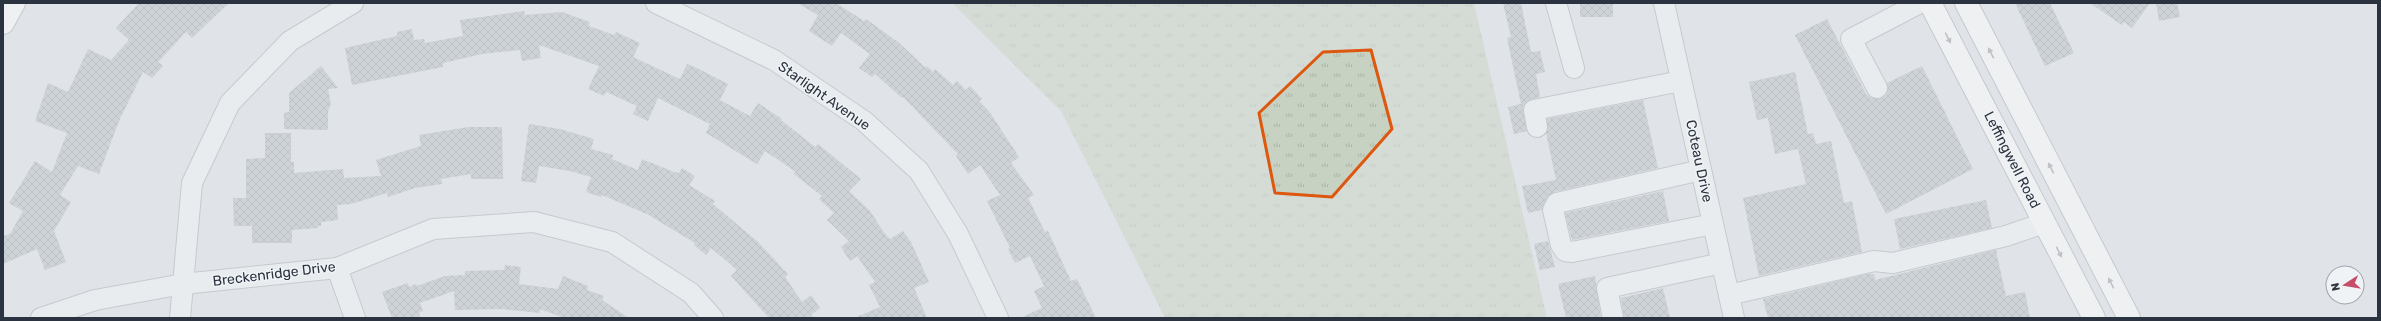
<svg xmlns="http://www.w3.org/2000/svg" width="2381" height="321" font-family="Rubik,sans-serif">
<defs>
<pattern id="grass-tufts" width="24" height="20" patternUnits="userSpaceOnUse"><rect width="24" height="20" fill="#c7d2c2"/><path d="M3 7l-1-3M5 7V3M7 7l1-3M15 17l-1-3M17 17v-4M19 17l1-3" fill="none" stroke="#abb5a8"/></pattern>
<pattern id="building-cross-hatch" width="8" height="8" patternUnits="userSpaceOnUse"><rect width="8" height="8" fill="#b8bec5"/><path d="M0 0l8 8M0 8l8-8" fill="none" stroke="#969ba1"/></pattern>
</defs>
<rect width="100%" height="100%" fill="#e0e4e8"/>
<path fill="url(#grass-tufts)" d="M952,3h522l73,315h-382l-104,-207z"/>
<g fill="url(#building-cross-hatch)">
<path d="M139,3h90l-37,35 -6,-6 -28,30 5,4 -11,12 -9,-6 -24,49 -20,53 -21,-8 -18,29 11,7 -17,29 12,31 -21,8 -8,-21 -34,15v-28l7,-2 13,-23 -14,-8 26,-42 17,11 15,-39 -32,-12 13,-38 20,9 20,-43 23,11 18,-20 -13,-12z"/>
<path d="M797,3h39l28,18 2,-2 32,23 28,26 1,-2 6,6 2,-3 18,16 4,-4 9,9 4,-4 12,13 -3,2 10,10 30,46 -8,6 23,32 -6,3 17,34 3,-1 23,50 6,-2 19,39h-76l22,-10 -8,-17 10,-5 -14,-30 -15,7 -7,-14 2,-1 -23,-47 13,-6 -20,-30 -12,9 -12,-18 2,-2 -55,-57 -1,1 -27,-24 -3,3 -13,-9 11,-14 -29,-21 -9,13 -23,-15 9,-16z"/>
<path d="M1503,3h18l10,49 9,-1 5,21 -9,2 4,23 -13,4 -4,6 4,24 -13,3 -6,-27 13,-3 -14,-66 4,-1z"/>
<rect x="1580" y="3" width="33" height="14"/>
<path d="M2015,3h35l24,50 -29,13z"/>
<path d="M2090,3h60l-18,25 -8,-6 -2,3z"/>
<path d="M2156,3h21l3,14 -21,4z"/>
<path d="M524,11l1,4 37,-3 28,10 -1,4 25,9 2,-3 24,11 -7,14 47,22 7,-15 10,4 31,16 -8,16 30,16 8,-13 24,16 -1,1 34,27 3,-3 43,35 -12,12 21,20 15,23 5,5 13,-8 8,11 18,40 -15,6 13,30h-73l26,-11 -11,-22 6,-3 -18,-26 -7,5 -9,-14 8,-6 -22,-21 7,-7 -15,-14 3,-3 -28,-22 2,-2 -31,-21 -8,13 -51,-31 4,-9 -52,-26 -10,23 -15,-7 4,-8 -31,-14 -2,4 -16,-7 11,-23 -60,-21 2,13 -19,3 -2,-11 -38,4 -39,9v4l-91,18 -7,-37 52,-12v-4l15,-3 2,11 10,-1 1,4 38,-7 -3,-16z"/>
<path d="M1827,19l39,75 5,4h12l4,-4v-11l35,-17 51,103 -87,45 -91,-179z"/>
<path d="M321,66l17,22 -10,1 3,15 -3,7v16l-1,3 -43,-1v-16l5,-1v-19z"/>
<path d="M1795,72l13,62 5,-1 3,11 15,-3 13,62 8,-2 10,51 -103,24 -16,-78 63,-14 -8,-35 -23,5 -7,-36 -11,2 -8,-38z"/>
<path d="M1643,100l15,68 -104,24 -7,5 -5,13 -14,3 -6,-27 34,-6 -10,-47 1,-14z"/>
<path d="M529,124l31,5 34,10 -3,10 22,6 -1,4 26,11 4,-11 32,13 5,1 3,-5 13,8 -6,9 26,16 -2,3 45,38 30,32 -3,3 17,25 9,-7 9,13 -9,7 2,3h-44l-38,-42 6,-6 -26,-22 -5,7 -12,-10 1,-2 -48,-29 -45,-19 -1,2 -15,-5 5,-15 -21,-6 -31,-5 -3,17 -15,-2z"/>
<path d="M468,127h34l1,52h-32v-5l-30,5 1,5 -27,4 -27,9 -1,-4 -36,11 -14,1 1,15 -17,2v4h-4l1,2 -26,2v13h-40v-17h-18l-1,-28h13v-39l19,-1v-25h26v29h3v11l49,-4 1,9 37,-2 -5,-16 45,-14 -2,-11z"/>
<path d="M1663,191l6,30 -97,19 -7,-27z"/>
<path d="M1986,200l6,28 -92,21 -6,-30z"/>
<path d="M1548,241l7,26 -15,3 -6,-26z"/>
<path d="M1996,250l10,46 19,-4 5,26h-262l-5,-19 104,-25h7l1,6z"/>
<path d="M505,265l16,2 -2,17 39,5 5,-13 25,10 -1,4 17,6 -2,4 27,18h-65l-24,-9v4l-39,-4 -46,1 -1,-19 -34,12 3,8 -4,2 1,5h-28l-10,-26 26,-9 1,4 7,-3 1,2 28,-10 20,-1v-4l39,-1z"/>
<path d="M1595,276l6,42h-35l-8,-34z"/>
<path d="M1663,288l7,30h-46l-3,-20z"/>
</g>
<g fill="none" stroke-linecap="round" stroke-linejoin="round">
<defs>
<g id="minor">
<path d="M656,3l118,57 90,61 55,50 39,63 40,84"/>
<path d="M1556,3l18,65"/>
<path d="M1664,3l70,315"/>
<path d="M1877,88l-26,-49 69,-36"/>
<path d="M1537,127l-3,-17 147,-29"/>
<path d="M1701,170l-144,33 -4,7 8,35 4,6 7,1 141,-28"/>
<path d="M337,268l18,50"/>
<path d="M1729,295l145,-34 19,2 113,-27 38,-13"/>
<path d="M41,318l54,-18 88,-16 154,-16 96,-39 101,-7 78,20 79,51 22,25"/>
<path d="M180,318l12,-135 38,-80 60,-62 63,-38"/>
<path d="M1613,318l-6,-30 115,-25"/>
</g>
<g id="major">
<path d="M1930,3l164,315"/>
<path d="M1966,3l163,315"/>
<path d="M3,23l11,-20"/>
</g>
</defs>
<use href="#minor" stroke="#a6abb2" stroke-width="22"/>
<use href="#major" stroke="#a0aab3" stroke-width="24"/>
<use href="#minor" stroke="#f3f5f7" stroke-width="20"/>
<use href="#major" stroke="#fff" stroke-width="22"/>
</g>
<defs><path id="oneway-solid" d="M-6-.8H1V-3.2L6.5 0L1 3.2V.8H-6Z"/></defs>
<g fill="#94999f">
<use href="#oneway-solid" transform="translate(1948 38) rotate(63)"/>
<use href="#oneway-solid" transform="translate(1991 53) rotate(-117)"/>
<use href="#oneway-solid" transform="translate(2051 168) rotate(-117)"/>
<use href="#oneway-solid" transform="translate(2059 252) rotate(63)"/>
<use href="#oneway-solid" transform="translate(2111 283) rotate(-117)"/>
</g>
<path d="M0 0H2381V321H0ZM1371,50l21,79 -60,68 -57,-4 -16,-80 64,-61z" fill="#e0e4e8" fill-opacity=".55" fill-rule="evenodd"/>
<path fill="none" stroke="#de570f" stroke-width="3" stroke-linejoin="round" d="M1371,50l21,79 -60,68 -57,-4 -16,-80 64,-61z"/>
<g text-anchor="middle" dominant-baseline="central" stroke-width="3" stroke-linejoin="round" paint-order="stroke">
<g font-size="14" fill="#2a333f" stroke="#f0f3f6">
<text transform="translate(824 96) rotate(35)">Starlight Avenue</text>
<text transform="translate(2012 160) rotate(63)">Leffingwell Road</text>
<text transform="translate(1699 161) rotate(78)">Coteau Drive</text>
<text transform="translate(274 274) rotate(-7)">Breckenridge Drive</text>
</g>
</g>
<rect width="2381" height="321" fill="none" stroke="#2a333f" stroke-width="8"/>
<g transform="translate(2345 285) rotate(258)"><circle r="19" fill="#f0f3f6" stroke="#a1a6ad"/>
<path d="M0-3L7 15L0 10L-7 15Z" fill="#c64d6a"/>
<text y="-6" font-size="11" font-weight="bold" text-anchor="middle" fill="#2a333f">N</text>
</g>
</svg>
